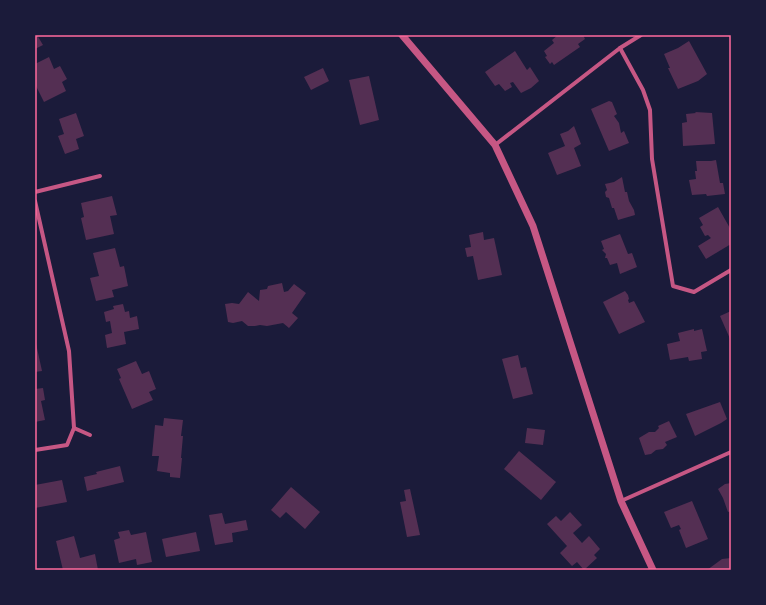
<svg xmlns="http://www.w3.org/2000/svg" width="766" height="605" font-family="'PT Serif',serif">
<rect width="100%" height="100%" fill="#1b1b3a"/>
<g fill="#542f53">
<path d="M35,35h2l6,10 -8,4z"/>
<path d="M558,35h25l2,4 -7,5 2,3 -26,18 -2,-3 -2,2 -5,-7 2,-1 -3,-5 10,-8 -2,-3z"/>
<path d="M689,41l18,33 -9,7 -20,8 -10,-21h2l-6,-14 14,-6z"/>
<path d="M515,51l12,19 3,-3 9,14 -8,7 -10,5 -8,-11 -3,1 2,4 -7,4 -6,-7 -4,2 -10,-14z"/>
<path d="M49,57l5,12 6,-3 7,13 -5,3 4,9 -22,11 -9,-18v-20z"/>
<path d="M323,68l6,13 -18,9 -7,-13z"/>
<path d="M369,76l10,44 -19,5 -11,-45z"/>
<path d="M609,101l3,1 5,12 -3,2 5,7 2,10 3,-2 5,12 -20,8 -18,-42z"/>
<path d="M695,112l17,1 3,31 -32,2 -1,-23 5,-1 -1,-8 10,-1z"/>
<path d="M76,113l8,23 -8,3 3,10 -14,5 -7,-18 6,-2 -5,-15z"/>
<path d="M574,126l7,18 -7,4 7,18 -24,9 -9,-22 17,-7 -5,-12 8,-3z"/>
<path d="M716,160l4,23h3l2,11 -18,2 -1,-2 -14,1 -3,-15 7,-1 -1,-8h2l-1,-10h15z"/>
<path d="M622,177l3,15h2l2,9 5,9 1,5 -17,5 -4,-12h-2l-3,-10 -3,-1 -1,-5 2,-2 -2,-6 9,-2z"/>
<path d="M112,196l5,19 -7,1 4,18 -28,6 -5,-22 3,-1 -3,-14z"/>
<path d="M718,207l13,23v14l-25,15 -8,-13 13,-8 -3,-3 -3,1 -5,-9 3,-2 -4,-7z"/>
<path d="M483,232l1,8 10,-2 8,37 -24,5 -5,-24 -6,1 -2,-9 6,-1 -2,-12z"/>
<path d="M620,234l8,20 4,-1 5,14 -17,7 -3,-11 -7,2 -3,-7h-2l1,-4 -4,-4 2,-1 -3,-8z"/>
<path d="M115,248l5,19 4,-1 4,20 -16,4 2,7 -18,4 -6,-23 9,-2 -6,-23z"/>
<path d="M282,283l2,9 4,-1 6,-7 12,9 -14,20 6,5 -9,10 -6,-5 -16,3 -7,-1 -5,1h-7l-6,-5 -9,2 -5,-1 -3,-18 7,-1 7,1 9,-12 11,9 1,-11 7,-1 1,-3z"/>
<path d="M625,291l3,4 1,4 -1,1 1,3 5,-2 11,21 -26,12 -16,-32z"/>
<path d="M123,304l2,8 4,-1 1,7 7,-2 2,13 -15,3 2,12 -19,4 -2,-13 7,-2 -2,-12 -4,1 -2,-10 10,-3 -1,-3z"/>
<path d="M731,311v30l-11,-25z"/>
<path d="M694,329v2l8,-2 5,22 -6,1 1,7 -13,2 -1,-4 -18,3 -3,-16 13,-3 -2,-8z"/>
<path d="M35,339l7,32 -7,1z"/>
<path d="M518,355l3,13 5,-1 7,27 -20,5 -11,-40z"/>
<path d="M136,361l6,13 7,-3 7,18 -7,3 4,8 -21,9 -13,-30 2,-1 -4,-9z"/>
<path d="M43,388l2,12 -4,1 4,19 -10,2v-33z"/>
<path d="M720,402l7,17 -6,4 -26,13 -9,-22z"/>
<path d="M164,418l19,2 -2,16h2l-2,22h1l-2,20 -10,-1v-4l-13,-2 2,-15h-7l3,-31 8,1z"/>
<path d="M669,421l8,16 -12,5 2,3 -4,4 -7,1 -5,4 -6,1 -6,-17 10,-6h6l4,-4 -1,-2z"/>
<path d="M527,428l18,2 -2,15 -18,-2z"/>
<path d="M519,451l37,31 -15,18 -37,-31z"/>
<path d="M120,466l4,16 -37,9 -3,-14 13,-3 -1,-2z"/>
<path d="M62,480l5,22 -32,6v-23z"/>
<path d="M731,483v28l-3,1 -5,-14 -5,-9 7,-5z"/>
<path d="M291,487l29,25 -15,17 -19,-17 -6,6 -9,-8z"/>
<path d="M410,489l10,46 -13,2 -7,-35 6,-1 -2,-11z"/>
<path d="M692,501l16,38 -22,9 -7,-18 2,-1 -2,-4 -8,3 -7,-16z"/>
<path d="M570,512l12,13 -9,8 9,10 7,-7 11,13 -6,6 3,3 -13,12 -7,-8 -5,4 -12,-13 7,-7 -20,-22 9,-8 5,5z"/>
<path d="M222,513l3,11 21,-4 2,10 -16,3 1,9 -18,3 -6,-30z"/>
<path d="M129,530l2,5 15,-3 6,30 -15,3 -1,-6 -17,4 -5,-23 6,-2 -2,-6z"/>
<path d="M196,532l4,19 -34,6 -4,-18z"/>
<path d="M74,536l6,22 15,-4 3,16h-35l-7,-29z"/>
<path d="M731,558v12h-24l15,-11z"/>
</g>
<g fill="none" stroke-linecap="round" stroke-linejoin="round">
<g stroke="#c65784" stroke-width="4">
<path d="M620,48l23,42 7,20 2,49 21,127 21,6 37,-22"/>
<path d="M495,145l125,-97 21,-13"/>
<path d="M35,192l65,-16"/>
<path d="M35,201l34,150 5,77"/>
<path d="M35,450l32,-5 7,-17 16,7"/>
<path d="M621,501l110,-49"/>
</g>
<path stroke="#c65784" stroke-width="7" d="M402,35l93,110 38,81 88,275 32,69"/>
</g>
<rect width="766" height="605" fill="none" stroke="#1b1b3a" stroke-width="72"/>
<rect x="36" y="36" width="694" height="533" fill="none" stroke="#ff6b9d" stroke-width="1.5"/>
</svg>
